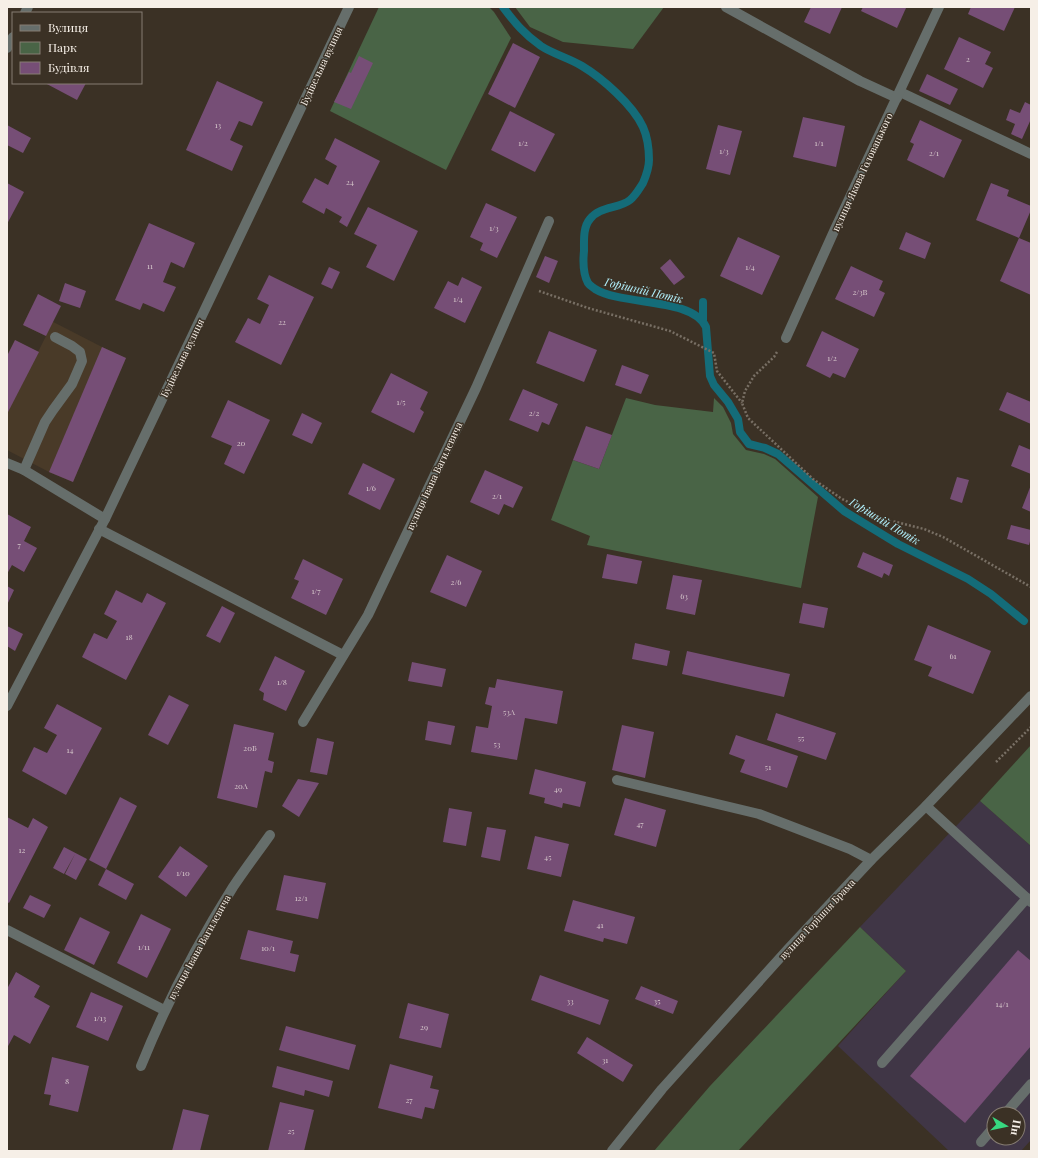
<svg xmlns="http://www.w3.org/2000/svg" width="1038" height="1158" font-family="'Playfair Display',serif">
<rect width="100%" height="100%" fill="#3b3125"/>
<path fill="#403646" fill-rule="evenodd" d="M980,801l51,45v294l-10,11h-72l-111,-105 68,-75 -46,-44zM994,1114h24v24h-24z"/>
<path fill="#493a28" d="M30,310l72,37 24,11 -53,124 -24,-10 -42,-22v-94l8,-16 23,12 8,-16 -23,-11z"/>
<g fill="#496446">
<path d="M379,7h110l5,5 17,26 -65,132 -116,-59z"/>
<path d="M515,7h149l-31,42 -70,-7 -33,-15z"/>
<path d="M626,398l29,7 58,7 1,-14 9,9 8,16 2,11 13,16 18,4 11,5 43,38 -17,91 -214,-43 3,-9 -39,-16 22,-60 26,9z"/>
<path d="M1031,745v101l-51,-45z"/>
<path d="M860,927l46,44 -168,180h-84l56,-65z"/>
</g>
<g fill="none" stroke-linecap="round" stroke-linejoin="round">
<g stroke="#146c79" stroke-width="8">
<path d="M503,7c12,16 21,27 38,39 12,8 28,12 41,20 20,12 51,39 61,61 4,9 6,23 6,33 0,7 -3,16 -6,23 -4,6 -7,12 -13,17 -11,9 -30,6 -40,19 -7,8 -6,21 -6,32 -1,10 -1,23 4,32 2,3 5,4 7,6 28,17 97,8 111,38l4,49 4,9 14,17 10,17 2,13 9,12 16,4 13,6 66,57 54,33 70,35 23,15 33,27"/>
<path d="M703,302v18"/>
</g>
</g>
<g fill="#764e76">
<path d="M811,7h31l-12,27 -26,-12z"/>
<path d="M863,7h41l2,1 -9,20 -36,-17z"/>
<path d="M971,7h44l-11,24 -36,-17z"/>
<path d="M959,37l32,15 -6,12 8,4 -10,20 -39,-19z"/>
<path d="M513,43l27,14 -25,51 -27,-14z"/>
<path d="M359,56l14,7 -22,46 -17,-7 15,-30 2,1z"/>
<path d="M927,74l31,15 -8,16 -31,-14z"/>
<path d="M217,81l46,21 -11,24 -13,-5 -9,19 13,6 -11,25 -46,-21z"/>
<path d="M45,83h41l-9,17z"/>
<path d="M1025,102l6,3v14l-9,20 -11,-5 4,-10 -9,-4 4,-11 10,4z"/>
<path d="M510,111l45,23 -20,38 -44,-22z"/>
<path d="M803,117l42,9 -9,41 -43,-10z"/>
<path d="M920,120l42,20 -18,38 -37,-18 7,-16 -4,-2z"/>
<path d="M7,125l24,13 -8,15 -16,-8z"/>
<path d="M718,125l24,6 -12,44 -24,-6z"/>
<path d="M335,138l45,23 -33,66 -8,-5 3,-5 -16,-9 -2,6 -22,-12 13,-24 13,7 9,-19 -12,-7z"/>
<path d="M7,183l17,9 -17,32z"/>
<path d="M991,183l18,7 -2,6 24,10v4l-12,28 12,5v52l-31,-14 19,-43 -43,-18z"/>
<path d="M486,203l31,14 -20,41 -17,-8 3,-7 -13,-6z"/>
<path d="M368,207l50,24 -24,50 -28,-14 11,-22 -23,-11z"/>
<path d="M149,223l46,20 -11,25 -13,-6 -8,20 13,5 -12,25 -21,-9 -3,7 -25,-10z"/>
<path d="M906,232l25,11 -6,16 -26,-10z"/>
<path d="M738,237l42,19 -18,39 -42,-19z"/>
<path d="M545,256l13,5 -9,22 -13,-6z"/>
<path d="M670,259l15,18 -11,8 -14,-17z"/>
<path d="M851,266l32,15 -4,9 6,3 -11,24 -39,-18z"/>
<path d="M329,267l11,5 -8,17 -11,-5z"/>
<path d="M269,275l45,22 -33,68 -46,-23 13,-24 12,6 9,-19 -12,-6z"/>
<path d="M462,277l20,10 -17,36 -31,-15 14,-27 10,5z"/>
<path d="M65,283l21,8 -6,17 -21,-7z"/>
<path d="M38,294l23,12 -15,30 -23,-11z"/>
<path d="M549,331l48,19 -13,32 -48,-19z"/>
<path d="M822,331l37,18 -14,29 -12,-5 -3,5 -24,-12z"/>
<path d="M15,340l24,12 -32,62v-58z"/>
<path d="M102,347l24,11 -53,124 -24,-10z"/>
<path d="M622,365l27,10 -8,19 -26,-9z"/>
<path d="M391,373l37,19 -8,17 4,3 -10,21 -43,-21z"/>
<path d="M523,389l35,15 -9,21 -7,-3 -4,10 -29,-12z"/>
<path d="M1007,392l24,10v22l-32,-14z"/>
<path d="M228,400l42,20 -26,54 -20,-10 8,-18 -21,-9z"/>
<path d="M302,413l20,10 -10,21 -20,-9z"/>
<path d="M586,426l26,9 -13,34 -26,-9z"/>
<path d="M1019,445l12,5v24l-20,-8z"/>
<path d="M363,463l32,16 -15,31 -32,-16z"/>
<path d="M485,470l38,17 -10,21 -9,-4 -5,11 -29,-13z"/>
<path d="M957,477l12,3 -7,23 -12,-4z"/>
<path d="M1031,485v27l-9,-4z"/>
<path d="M7,514l24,13 -7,14 13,7 -13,24 -12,-7 -5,9z"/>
<path d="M1011,525l20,5v8l-2,7 -22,-6z"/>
<path d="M863,552l30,13 -4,11 -5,-3 -2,5 -25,-11z"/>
<path d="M607,554l35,7 -5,23 -35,-6z"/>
<path d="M447,555l35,16 -16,36 -36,-15z"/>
<path d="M303,559l40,20 -17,36 -35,-17 8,-17 -5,-2z"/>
<path d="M673,575l29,5 -7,35 -29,-6z"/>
<path d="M7,586l7,4 -7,15z"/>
<path d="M116,590l26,13 5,-10 19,10 -40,77 -44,-23 12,-24 13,6 10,-18 -13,-7z"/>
<path d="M803,603l25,5 -4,20 -25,-5z"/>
<path d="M222,606l13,7 -15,30 -14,-7z"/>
<path d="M928,625l63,26 -18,43 -45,-18 4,-9 -18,-7z"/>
<path d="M7,626l16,8 -8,17 -8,-5z"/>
<path d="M635,643l35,8 -3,15 -35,-7z"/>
<path d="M687,651l103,23 -6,23 -102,-23z"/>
<path d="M275,656l30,15 -19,40 -23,-11 1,-7 -5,-3z"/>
<path d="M412,662l34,7 -4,18 -34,-6z"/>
<path d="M497,679l66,12 -6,33 -32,-6 -8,42 -46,-8 5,-26 12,2 4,-22 -7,-2 4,-17 6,1z"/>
<path d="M169,695l20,10 -21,40 -20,-10z"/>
<path d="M57,704l45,24 -36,67 -44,-24 12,-24 13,6 10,-18 -13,-7z"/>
<path d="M776,713l60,20 -10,27 -59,-20z"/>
<path d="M428,721l27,5 -4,19 -26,-5z"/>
<path d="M234,724l40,9 -6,27 6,2 -2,11 -7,-2 -8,37 -40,-10z"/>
<path d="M622,725l32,7 -9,46 -33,-8z"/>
<path d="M736,735l62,21 -11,32 -47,-16 5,-12 -16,-6z"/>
<path d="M317,738l17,4 -7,33 -17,-3z"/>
<path d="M535,769l51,13 -6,25 -17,-4 -1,5 -18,-5 1,-5 -16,-4z"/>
<path d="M298,779l21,4 -20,34 -17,-11z"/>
<path d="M120,797l17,9 -31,63 -17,-9z"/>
<path d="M625,798l41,12 -10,37 -42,-12z"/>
<path d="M449,808l23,4 -6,34 -23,-4z"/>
<path d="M7,817l21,11 5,-10 15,9 -39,76 -2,-1z"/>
<path d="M487,827l19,3 -6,31 -19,-4z"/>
<path d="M535,836l34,8 -8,33 -34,-8z"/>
<path d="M180,846l28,20 -22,31 -28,-20z"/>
<path d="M64,847l23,12 -11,21 -11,-6 10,-20 -11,20 -11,-6z"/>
<path d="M106,869l28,15 -8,16 -28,-15z"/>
<path d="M284,875l42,8 -8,36 -42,-9z"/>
<path d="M30,895l21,10 -7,13 -21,-10z"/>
<path d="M573,900l62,17 -8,27 -23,-6 -1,4 -39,-11z"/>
<path d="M141,914l30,15 -24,49 -30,-15z"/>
<path d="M80,917l30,15 -16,33 -30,-15z"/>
<path d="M248,930l45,11 -3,12 9,2 -4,17 -55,-13z"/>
<path d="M1018,950l13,11v85l-66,77 -55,-47z"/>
<path d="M16,972l24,14 -6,11 16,9 -20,38 -16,-9 -7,13v-59z"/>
<path d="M540,975l69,25 -9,25 -69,-25z"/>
<path d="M641,986l37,15 -5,13 -38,-15z"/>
<path d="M91,992l32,14 -15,35 -32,-14z"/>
<path d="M408,1003l41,11 -8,34 -42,-10z"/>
<path d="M286,1026l70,19 -7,25 -70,-20z"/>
<path d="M587,1037l46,28 -10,17 -46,-29z"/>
<path d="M52,1057l37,9 -11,46 -29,-7 2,-10 -7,-1z"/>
<path d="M390,1064l43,12 -3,12 9,2 -5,19 -9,-2 -3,12 -44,-11z"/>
<path d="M277,1066l56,15 -4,16 -24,-7 -1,6 -32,-9z"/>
<path d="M280,1102l34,8 -10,41h-36z"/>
<path d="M183,1109l26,6 -9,36h-28z"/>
</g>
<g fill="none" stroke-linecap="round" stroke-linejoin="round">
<g stroke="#786f64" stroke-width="2.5" stroke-dasharray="2 2" stroke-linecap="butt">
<path d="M539,291l49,17 82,23 44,22 3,18 25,32"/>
<path d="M777,352l-3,5 -20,19 -9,15 -3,12 6,15 65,61 29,20 42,20 40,10 19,8 88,50"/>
<path d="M996,762l35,-35"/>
</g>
<g stroke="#666e6b" stroke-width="10">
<path d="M900,92l131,62"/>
<path d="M7,463l17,7 81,49"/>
<path d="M24,470l21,-48 8,-12 19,-26 10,-23 -2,-9 -8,-6 -17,-9"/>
<path d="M617,780l142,34 91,35 21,11"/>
<path d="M926,806l105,96"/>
<path d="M882,1063l145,-165"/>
<path d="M1005,1114l26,-30"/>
<path d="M981,1142l13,-15"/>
</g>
<g stroke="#666e6b" stroke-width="10">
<path d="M726,7l134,74 37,17"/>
<path d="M25,13l3,-6"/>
<path d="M7,48l6,-11"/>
<path d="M786,338l49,-109 104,-222"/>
<path d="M99,529l244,126"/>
<path d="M7,706l98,-187 244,-512"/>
<path d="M303,722l65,-107 108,-227 73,-167"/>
<path d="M7,930l157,80"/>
<path d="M141,1066c25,-62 56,-122 92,-179 12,-18 25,-35 37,-52"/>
</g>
<path stroke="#666e6b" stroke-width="10" d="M612,1151l50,-62 126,-140 83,-89 55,-54 105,-110"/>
</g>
<g text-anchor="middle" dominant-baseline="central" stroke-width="3" stroke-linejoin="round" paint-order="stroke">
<g font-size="8" fill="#d6c7cb">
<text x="968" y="58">2</text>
<text x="218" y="124">13</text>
<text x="523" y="142">1/2</text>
<text x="819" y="142">1/1</text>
<text x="724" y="150">1/3</text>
<text x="934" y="152">2/1</text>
<text x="350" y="181">24</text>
<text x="494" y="227">1/3</text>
<text x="150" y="265">11</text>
<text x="750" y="266">1/4</text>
<text x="860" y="291">2/3В</text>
<text x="458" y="298">1/4</text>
<text x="282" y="321">22</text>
<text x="832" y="357">1/2</text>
<text x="401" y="401">1/5</text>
<text x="534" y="412">2/2</text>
<text x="241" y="442">20</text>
<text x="371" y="487">1/6</text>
<text x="497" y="495">2/1</text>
<text x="19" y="544">7</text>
<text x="456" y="581">2/6</text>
<text x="316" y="590">1/7</text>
<text x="684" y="595">63</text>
<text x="129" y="636">18</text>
<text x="953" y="655">61</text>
<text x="282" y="681">1/8</text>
<text x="509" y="711">53А</text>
<text x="801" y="737">55</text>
<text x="497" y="743">53</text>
<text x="250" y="747">20Б</text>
<text x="70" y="749">14</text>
<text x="768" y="766">51</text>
<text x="241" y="785">20А</text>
<text x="558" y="788">49</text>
<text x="640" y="823">47</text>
<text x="22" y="849">12</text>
<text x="548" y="856">45</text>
<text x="183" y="872">1/10</text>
<text x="301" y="897">12/1</text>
<text x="600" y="924">41</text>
<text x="144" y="946">1/11</text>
<text x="268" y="947">10/1</text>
<text x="570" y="1000">33</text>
<text x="657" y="1000">35</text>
<text x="1002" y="1003">14/1</text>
<text x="100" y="1017">1/13</text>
<text x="424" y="1026">29</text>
<text x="605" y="1059">31</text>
<text x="67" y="1080">8</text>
<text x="409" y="1099">27</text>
<text x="291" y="1130">25</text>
</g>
<g font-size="10" fill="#f6efe7" stroke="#3b3125">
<text transform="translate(321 66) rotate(-65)">Будівельна вулиця</text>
<text transform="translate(862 172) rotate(-65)">вулиця Якова Головацького</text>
<text transform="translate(182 358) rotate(-64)">Будівельна вулиця</text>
<text transform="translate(434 476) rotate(-65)">вулиця Івана Вагилевича</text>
<text transform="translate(817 919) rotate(-47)">вулиця Горішня Брама</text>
<text transform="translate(199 947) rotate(-61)">вулиця Івана Вагилевича</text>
</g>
<g font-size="11" font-style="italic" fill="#b2f1fd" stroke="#3b3125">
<text transform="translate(644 290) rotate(13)">Горішній Потік</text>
<text transform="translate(885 521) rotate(31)">Горішній Потік</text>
</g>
</g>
<rect width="1038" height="1158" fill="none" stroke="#f6efe7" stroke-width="16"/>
<rect x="12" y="12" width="130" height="72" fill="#3b3125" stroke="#867d73"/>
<rect x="20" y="25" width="20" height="6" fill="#666e6b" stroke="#867d73"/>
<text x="48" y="32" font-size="12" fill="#f6efe7">Вулиця</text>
<rect x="20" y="42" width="20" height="12" fill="#496446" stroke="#867d73"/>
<text x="48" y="52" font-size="12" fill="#f6efe7">Парк</text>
<rect x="20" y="62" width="20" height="12" fill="#764e76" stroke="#867d73"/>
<text x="48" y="72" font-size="12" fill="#f6efe7">Будівля</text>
<g transform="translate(1006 1126) rotate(99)"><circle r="19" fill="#3b3125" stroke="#867d73"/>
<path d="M0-3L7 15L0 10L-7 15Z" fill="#37d880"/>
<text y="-6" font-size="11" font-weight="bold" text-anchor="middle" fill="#f6efe7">Пн</text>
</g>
</svg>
